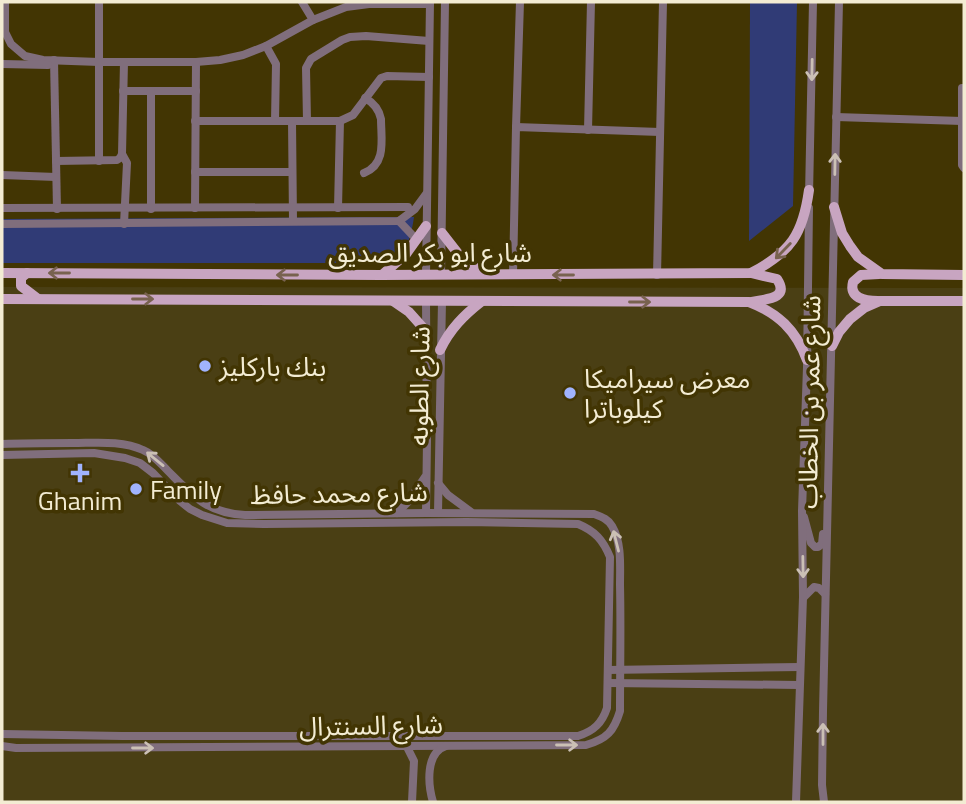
<svg xmlns="http://www.w3.org/2000/svg" width="966" height="804" font-family="'Titillium Web','Noto Sans Arabic',sans-serif">
<rect width="100%" height="100%" fill="#423503"/>
<path fill="#4a3f14" d="M2,287l962,1v514h-962z"/>
<g fill="#303b76">
<path d="M750,2h47l-4,204 -44,35z"/>
<path d="M414,217c-2,14 -6,35 -20,43 -4,2 -8,2 -12,3h-380v-44z"/>
</g>
<g fill="none" stroke-linecap="round" stroke-linejoin="round">
<g stroke="#806e7c" stroke-width="8">
<path d="M5,2v30l6,12 14,12 18,4 56,2h97l24,-2 23,-5 23,-9 47,-26 33,-13 23,-3h61"/>
<path d="M99,2v159"/>
<path d="M302,2l11,18"/>
<path d="M266,46l10,18 -1,57"/>
<path d="M54,60l3,149"/>
<path d="M124,62l-2,92 5,9 -3,61"/>
<path d="M2,64l46,1"/>
<path d="M962,88v77l2,3"/>
<path d="M123,91h73"/>
<path d="M151,91v118"/>
<path d="M836,117l126,4"/>
<path d="M195,121h145l13,-6 28,-37 6,-2 42,1"/>
<path d="M292,121l1,100"/>
<path d="M307,121l-1,-53 5,-9 31,-19 8,-3 16,-1 63,5"/>
<path d="M516,127l4,-125"/>
<path d="M588,130l3,-128"/>
<path d="M56,161l61,-1 3,-2 2,-4"/>
<path d="M195,172h97"/>
<path d="M364,173c23,-9 17,-34 17,-54 -2,-10 -7,-16 -16,-21"/>
<path d="M2,175l54,2"/>
<path d="M809,195l4,-193"/>
<path d="M2,208l406,-1"/>
<path d="M195,208l1,-146"/>
<path d="M338,208l2,-87"/>
<path d="M399,221l18,19"/>
<path d="M2,224l397,-3 16,-12 11,-15"/>
<path d="M426,275l4,-273"/>
<path d="M441,275l4,-273"/>
<path d="M513,275l3,-148 144,5"/>
<path d="M657,275l6,-273"/>
<path d="M2,444c23,-1 47,-1 71,-1 22,0 49,-3 70,7 10,4 17,13 25,21 25,25 39,42 77,44l181,-2 168,1c8,3 14,5 18,12 10,17 8,40 8,59 1,42 0,84 0,126 -6,20 -13,28 -34,34 -190,2 -380,3 -570,3l-14,-2"/>
<path d="M2,455l92,-2 31,5 15,5 13,10 27,28 10,8 12,6 25,8 37,1 203,-2 111,2c17,7 25,16 32,33l-3,151c-5,15 -13,23 -29,28h-456l-120,-2"/>
<path d="M438,483l10,12 23,17"/>
<path d="M397,513l11,-11 17,-25"/>
<path d="M426,513l1,-72 -1,-140"/>
<path d="M438,513l4,-212"/>
<path d="M804,517l7,26 4,4h3l4,-3 1,-10"/>
<path d="M804,597l10,-10 5,1 6,6"/>
<path d="M608,670l192,-3"/>
<path d="M608,683l191,2"/>
<path d="M406,745l8,16 -2,41"/>
<path d="M433,802c-5,-17 -8,-49 13,-56"/>
<path d="M796,802l7,-205 -1,-86 5,-144 2,-159"/>
<path d="M824,802l-2,-17 1,-74 16,-709"/>
</g>
<g stroke="#c8a5c1" stroke-width="10">
<path d="M834,207l8,26 8,13 8,11 24,17 82,1"/>
<path d="M442,233l18,23 23,18"/>
<path d="M2,273l379,2 370,-2c40,-21 52,-39 58,-83"/>
<path d="M27,273l-6,5v8l17,13"/>
<path d="M751,273l26,6c13,20 -11,20 -25,23"/>
<path d="M382,275l24,-21 20,-28"/>
<path d="M2,299l747,3c29,11 47,28 58,58"/>
<path d="M393,301l16,11 17,19"/>
<path d="M878,301c-14,0 -29,-3 -25,-19l8,-7 18,-1"/>
<path d="M832,346l7,-14 11,-13 14,-11 16,-7h84"/>
<path d="M440,350c10,-21 24,-35 42,-49"/>
</g>
</g>
<defs><path id="oneway-shaft" d="M-6 0H5M1.5-3L5.5 0L1.5 3" fill="none" stroke-width="1.6" stroke-linecap="round" stroke-linejoin="round" transform="scale(1.75)"/></defs>
<g stroke="#cbc0b5">
<use href="#oneway-shaft" transform="translate(812 70) rotate(91)"/>
<use href="#oneway-shaft" transform="translate(835 164) rotate(-89)"/>
<use href="#oneway-shaft" transform="translate(155 459) rotate(-141)"/>
<use href="#oneway-shaft" transform="translate(616 541) rotate(-104)"/>
<use href="#oneway-shaft" transform="translate(803 567) rotate(89)"/>
<use href="#oneway-shaft" transform="translate(823 734) rotate(-90)"/>
<use href="#oneway-shaft" transform="translate(567 745)"/>
<use href="#oneway-shaft" transform="translate(143 748)"/>
</g>
<g stroke="#78624f">
<use href="#oneway-shaft" transform="translate(783 251) rotate(134)"/>
<use href="#oneway-shaft" transform="translate(59 273) rotate(-180)"/>
<use href="#oneway-shaft" transform="translate(287 275) rotate(-180)"/>
<use href="#oneway-shaft" transform="translate(563 275) rotate(-180)"/>
<use href="#oneway-shaft" transform="translate(143 299)"/>
<use href="#oneway-shaft" transform="translate(640 302)"/>
</g>
<g fill="#a0b3fd" stroke="#423503" stroke-width="2.5">
<circle cx="205" cy="366" r="7"/>
<circle cx="570" cy="393" r="7"/>
<path d="M76.5 462.5h7v7h7v7h-7v7h-7v-7h-7v-7h7z"/>
<circle cx="136" cy="489" r="7"/>
</g>
<g text-anchor="middle" dominant-baseline="central" stroke-width="7" stroke-linejoin="round" paint-order="stroke">
<g font-size="26" fill="#f3ecd3" stroke="#423503">
<text x="430" y="252">شارع ابو بكر الصديق</text>
<text transform="translate(419 386) rotate(-89)">شارع الطوبه</text>
<text transform="translate(809 402) rotate(-89)">شارع عمر بن الخطاب</text>
<text transform="translate(339 493) rotate(-1)">شارع محمد حافظ</text>
<text transform="translate(371 725) rotate(-1)">شارع السنترال</text>
</g>
<g font-size="26" fill="#f3ecd3" stroke="#423503" text-anchor="start">
<text x="219" y="366">بنك باركليز</text>
<text x="584" y="378">معرض سيراميكا<tspan x="584" dy="30">كيلوباترا</tspan></text>
<text x="150" y="489">Family</text>
<text x="80" y="500" text-anchor="middle">Ghanim</text>
</g>
</g>
<rect width="966" height="804" fill="none" stroke="#f3ecd3" stroke-width="7"/>
</svg>
